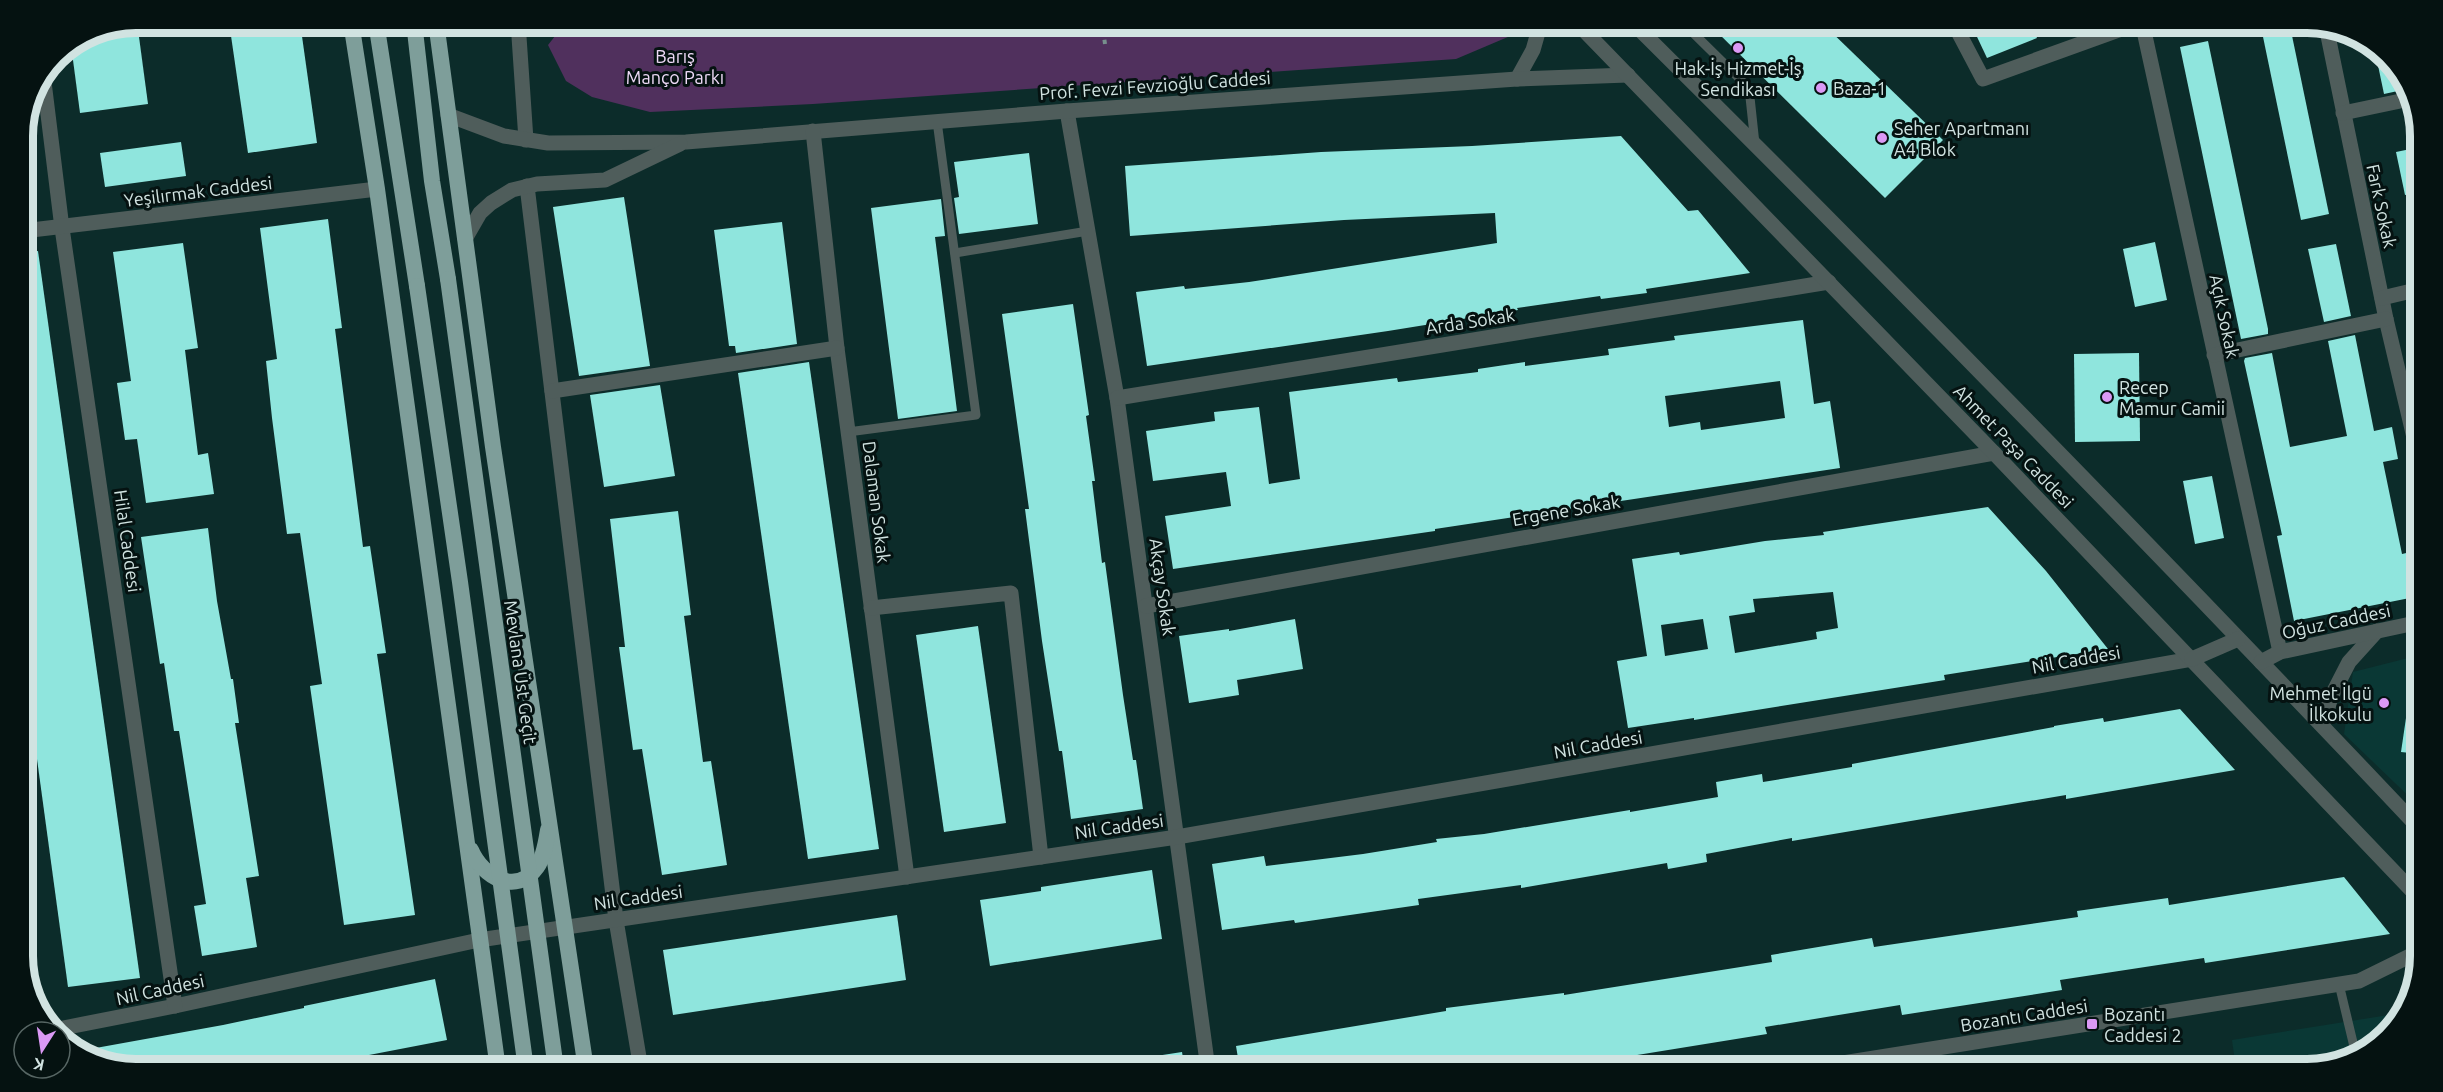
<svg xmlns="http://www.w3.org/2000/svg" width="2443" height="1092" font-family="Ubuntu,sans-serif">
<rect width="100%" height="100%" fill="#0c2c2a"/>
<g fill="#0a3835">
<path d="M2420,655v152l-76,-73 9,-62z"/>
<path d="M2401,1013l-30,37 -63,19h-72l-4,-29z"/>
</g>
<g fill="#50305d">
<path d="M584,23l930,-1 8,9 -66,28 -643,45 -163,8 -58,-15 -26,-16 -18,-36 15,-19z"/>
<path d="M2188,1062l1,7h-56z"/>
</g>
<g fill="#8fe5dd" fill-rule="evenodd">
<path d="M137,22l11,82 -68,9 -9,-68 22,-14z"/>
<path d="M229,22h71l17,121 -69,10z"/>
<path d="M1707,22h114l122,118 -58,58z"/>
<path d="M1970,22h60l7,16 -50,20z"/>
<path d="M2290,26l39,188 -28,6 -39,-188z"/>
<path d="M2208,41l60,288v5l-27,5 -61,-292z"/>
<path d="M2375,51l26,21 6,17 -23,5z"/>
<path d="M1621,136l67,75 10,-1 52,63 -104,16 1,4 -46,6 -1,-3 -83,12 1,2 -130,21 -241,35 -11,-74 48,-6 1,3 64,-7 248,-39 -2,-30 -151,7 -214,16 -5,-70 196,-14 151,-6z"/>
<path d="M181,142l5,34 -81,11 -5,-34z"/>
<path d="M2420,147v45l-15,3 -9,-43z"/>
<path d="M1029,153l9,71 -79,10 -5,-36 5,-1 -5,-35z"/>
<path d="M624,197l26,169 -71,10 -26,-169z"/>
<path d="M941,199l4,37 -10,1 22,174 -59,8 -27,-211z"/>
<path d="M328,219l14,109 -7,1 28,218 7,-1 16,107 -9,1 38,261 -71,10 -34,-239 12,-2 -22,-151 -13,1 -15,-116 -6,-57 11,-2 -17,-131z"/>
<path d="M782,222l15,122 -61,9 -1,-7h-6l-15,-116z"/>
<path d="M2155,242l12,58 -32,7 -12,-58z"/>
<path d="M183,243l15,105 -13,2 13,105 10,-2 6,41 -68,9 -9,-64 -12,1 -8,-57 14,-2 -18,-129z"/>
<path d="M2336,244l15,72 -27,6 -16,-73z"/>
<path d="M38,251l102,727 -72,9 -45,-331v-403z"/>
<path d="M1073,304l16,111 -3,1 9,65h-3l10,82 3,-1 18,133 10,65h3l7,49 -72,10 -9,-68h-3l-17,-110 -17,-132h4l-27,-195z"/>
<path d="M1803,320l11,84 16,-3 10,67 -405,61v2l-262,38 -8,-53 66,-10 -5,-34 -73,9 -7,-50 69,-10 -1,-9 45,-5 10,77 31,-5 -11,-87 108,-14 1,4 80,-10v-3l47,-7v4l84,-11 -1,-6 67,-9 -1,-4zM1780,381l5,37 -84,12 -1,-8 -31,5 -4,-31z"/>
<path d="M2355,335l19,96 18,-4 6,32 -15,3 19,92 13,-3 5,28v17l-126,25 -17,-85 5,-1 -38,-174 1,-3 27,-5 18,94 57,-11 -19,-95z"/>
<path d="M2139,353l1,88 -65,1 -1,-88z"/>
<path d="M809,362l70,487 -71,10 -70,-486z"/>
<path d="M660,385l15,91 -71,11 -14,-92z"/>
<path d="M2212,476l12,62 -29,6 -12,-63z"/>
<path d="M1988,507l58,64 62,78 -164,26 1,5 -251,40v-2l-66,10 -11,-67 30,-5 -15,-97 47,-7 1,3 85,-14 59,-6 -1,-3zM1833,592l5,36 -22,4 1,7 -82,14 -6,-37 26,-4 -2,-13zM1703,619l5,30 -43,7 -4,-31z"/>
<path d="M678,511l13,104 -7,1 19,146 8,-1 16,104 -65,10 -20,-126 -9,1 -14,-103h6l-15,-128z"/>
<path d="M208,528l9,73 14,78h2l6,44h-4l24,153 -13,2 11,69 -55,9 -8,-50 12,-2 -27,-173h-5l-10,-68 -4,1 -19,-127z"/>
<path d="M1295,619l8,50 -66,11 2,15 -50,8 -10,-67 50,-7v2z"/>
<path d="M978,626l28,197 -62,9 -28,-197z"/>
<path d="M2180,709l55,61 -169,29v-4l-274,46v-3l-86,16 1,8 -39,7 -1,-6 -146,25v-3l-103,14 1,6 -124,18 -1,-3 -72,10 -10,-66 52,-8 2,10 97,-12 74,-12 -1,-3 48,-5 146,-24v2l88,-15 -2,-15 46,-8 1,8 89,-15v-3l202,-37v-1l49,-8 1,4z"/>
<path d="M2406,718l14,2v34l-19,-2z"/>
<path d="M1152,870l10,69 -172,27 -10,-66 61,-9v-4z"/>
<path d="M2344,877l46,57 -185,29 -1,-5 -144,22 2,10 -160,25 -2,-10 -135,22 2,7 -173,28 -64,8h-290l-4,-24 210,-35v-3l118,-15v2l208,-33 -1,-7 101,-17 2,9 204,-30 -1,-6 91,-13 1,7z"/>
<path d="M897,915l9,65 -233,35 -10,-65z"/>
<path d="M435,979l12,61 -78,15 1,7 -41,8h-193l-44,-9 -13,-10 144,-26 81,-17v-2z"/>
<path d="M1182,1052l3,18h-54l-1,-10z"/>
</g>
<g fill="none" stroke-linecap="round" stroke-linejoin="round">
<path stroke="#778f8d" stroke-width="4" stroke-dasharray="4.5 4.5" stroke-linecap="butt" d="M1102,22l3,22"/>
<g stroke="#4f5d5b" stroke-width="9">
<path d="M1682,22l67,66 6,56"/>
<path d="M955,253l133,-22"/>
<path d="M848,432l128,-17 -39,-294"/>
<path d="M2339,984l17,71"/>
</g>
<g stroke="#4f5d5b" stroke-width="15">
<path d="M518,22l8,118"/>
<path d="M1953,22l30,57 158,-57"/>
<path d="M2142,22l138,630"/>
<path d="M2326,26l60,293 34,144"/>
<path d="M1517,79l16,-29 8,-28"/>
<path d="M1067,111l50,287 91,671"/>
<path d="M2343,113l67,-14"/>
<path d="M448,115l56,21 44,7 138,-1 381,-31 450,-32 111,-4"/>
<path d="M813,131l24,217 70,529"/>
<path d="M527,186l89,734 25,149"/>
<path d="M465,239l15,-26 11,-10 21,-13 25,-6 68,-4 75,-36"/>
<path d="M2382,298l38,-9"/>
<path d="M2214,355l172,-36"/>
<path d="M552,391l285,-43"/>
<path d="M1117,398l712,-116"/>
<path d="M1146,606l848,-153"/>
<path d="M871,608l140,-15 30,264"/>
<path d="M2323,725l8,-28 18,-35 28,-31"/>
<path d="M53,1030l122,-24 304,-66 698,-103 1015,-178"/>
<path d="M1805,1069l554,-88 61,-30"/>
</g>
<g stroke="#4f5d5b" stroke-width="15">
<path d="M1576,22l418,431 426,446"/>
<path d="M1632,22c267,265 530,534 788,807"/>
<path d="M44,82l18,146 113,778"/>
<path d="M23,231l354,-42"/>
<path d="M2192,659l46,-20"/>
<path d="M2261,662l19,-10 140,-30"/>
</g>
<g stroke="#7e9e9a" stroke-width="16">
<path d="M351,22l26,167 121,880"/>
<path d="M376,22l41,264"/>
<path d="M414,22l18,159 16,98"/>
<path d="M436,22l57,425 93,622"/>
<path d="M471,850c11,26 45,47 66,17 7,-10 9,-25 11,-37"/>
</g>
<g stroke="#7e9e9a" stroke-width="16">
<path d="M448,279l108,790"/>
<path d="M417,286l43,296 66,487"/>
</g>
</g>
<g fill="#db99f5" stroke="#051211" stroke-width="2">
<circle cx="1738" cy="48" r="6"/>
<circle cx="1821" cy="88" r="6"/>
<circle cx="1882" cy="138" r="6"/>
<circle cx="2107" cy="397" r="6"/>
<circle cx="2384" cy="703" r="6"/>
<rect x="2086" y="1018" width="12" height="12" rx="3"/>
</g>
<g text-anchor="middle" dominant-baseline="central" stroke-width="6" stroke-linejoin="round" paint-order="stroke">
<g font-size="18" fill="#eed9f7" stroke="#051211">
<text x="675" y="56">Barış<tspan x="675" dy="21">Manço Parkı</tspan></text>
</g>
<g font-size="18" fill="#d1e3e1" stroke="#051211" text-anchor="start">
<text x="1738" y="68" text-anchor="middle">Hak-İş Hizmet-İş<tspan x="1738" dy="21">Sendikası</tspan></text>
<text x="1833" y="88">Baza-1</text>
<text x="1894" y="128">Seher Apartmanı<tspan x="1894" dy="21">A4 Blok</tspan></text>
<text x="2119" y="387">Recep<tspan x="2119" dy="21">Mamur Camii</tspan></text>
<text x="2372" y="693" text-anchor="end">Mehmet İlgü<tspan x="2372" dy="21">İlkokulu</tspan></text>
<text x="2104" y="1014">Bozantı<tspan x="2104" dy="21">Caddesi 2</tspan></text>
</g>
<g font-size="18" fill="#d1e3e1" stroke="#051211">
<text transform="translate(1155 85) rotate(-4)">Prof. Fevzi Fevzioğlu Caddesi</text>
<text transform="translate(198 191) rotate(-7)">Yeşilırmak Caddesi</text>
<text transform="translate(2382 206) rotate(78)">Fark Sokak</text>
<text transform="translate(2225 316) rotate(78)">Açık Sokak</text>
<text transform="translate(1470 321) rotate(-9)">Arda Sokak</text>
<text transform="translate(2014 446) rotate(46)">Ahmet Paşa Caddesi</text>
<text transform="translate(877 502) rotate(83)">Dalaman Sokak</text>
<text transform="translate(1566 510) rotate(-10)">Ergene Sokak</text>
<text transform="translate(128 541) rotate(82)">Hilal Caddesi</text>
<text transform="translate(1163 587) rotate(82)">Akçay Sokak</text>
<text transform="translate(2336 621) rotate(-12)">Oğuz Caddesi</text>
<text transform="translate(2076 659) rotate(-10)">Nil Caddesi</text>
<text transform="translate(521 672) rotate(82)">Mevlana Üst Geçit</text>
<text transform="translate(1598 744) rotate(-10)">Nil Caddesi</text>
<text transform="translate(1119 826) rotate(-8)">Nil Caddesi</text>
<text transform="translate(638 897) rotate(-8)">Nil Caddesi</text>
<text transform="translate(160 989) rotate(-12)">Nil Caddesi</text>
<text transform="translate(2024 1015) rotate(-9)">Bozantı Caddesi</text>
</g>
</g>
<path d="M0 0H2443V1092H0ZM136 33H2307A103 103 0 0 1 2410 136V956A103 103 0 0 1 2307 1059H136A103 103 0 0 1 33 956V136A103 103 0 0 1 136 33Z" fill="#051211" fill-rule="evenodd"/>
<path fill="none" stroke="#d1e3e1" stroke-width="8" d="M136 33H2307A103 103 0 0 1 2410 136V956A103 103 0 0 1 2307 1059H136A103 103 0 0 1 33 956V136A103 103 0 0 1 136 33Z"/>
<g transform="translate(42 1050) rotate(192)"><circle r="28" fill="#051211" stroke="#576664" stroke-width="1.5"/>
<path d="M0-4.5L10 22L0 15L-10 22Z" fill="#db99f5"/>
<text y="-9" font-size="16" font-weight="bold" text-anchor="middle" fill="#d1e3e1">K</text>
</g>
</svg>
